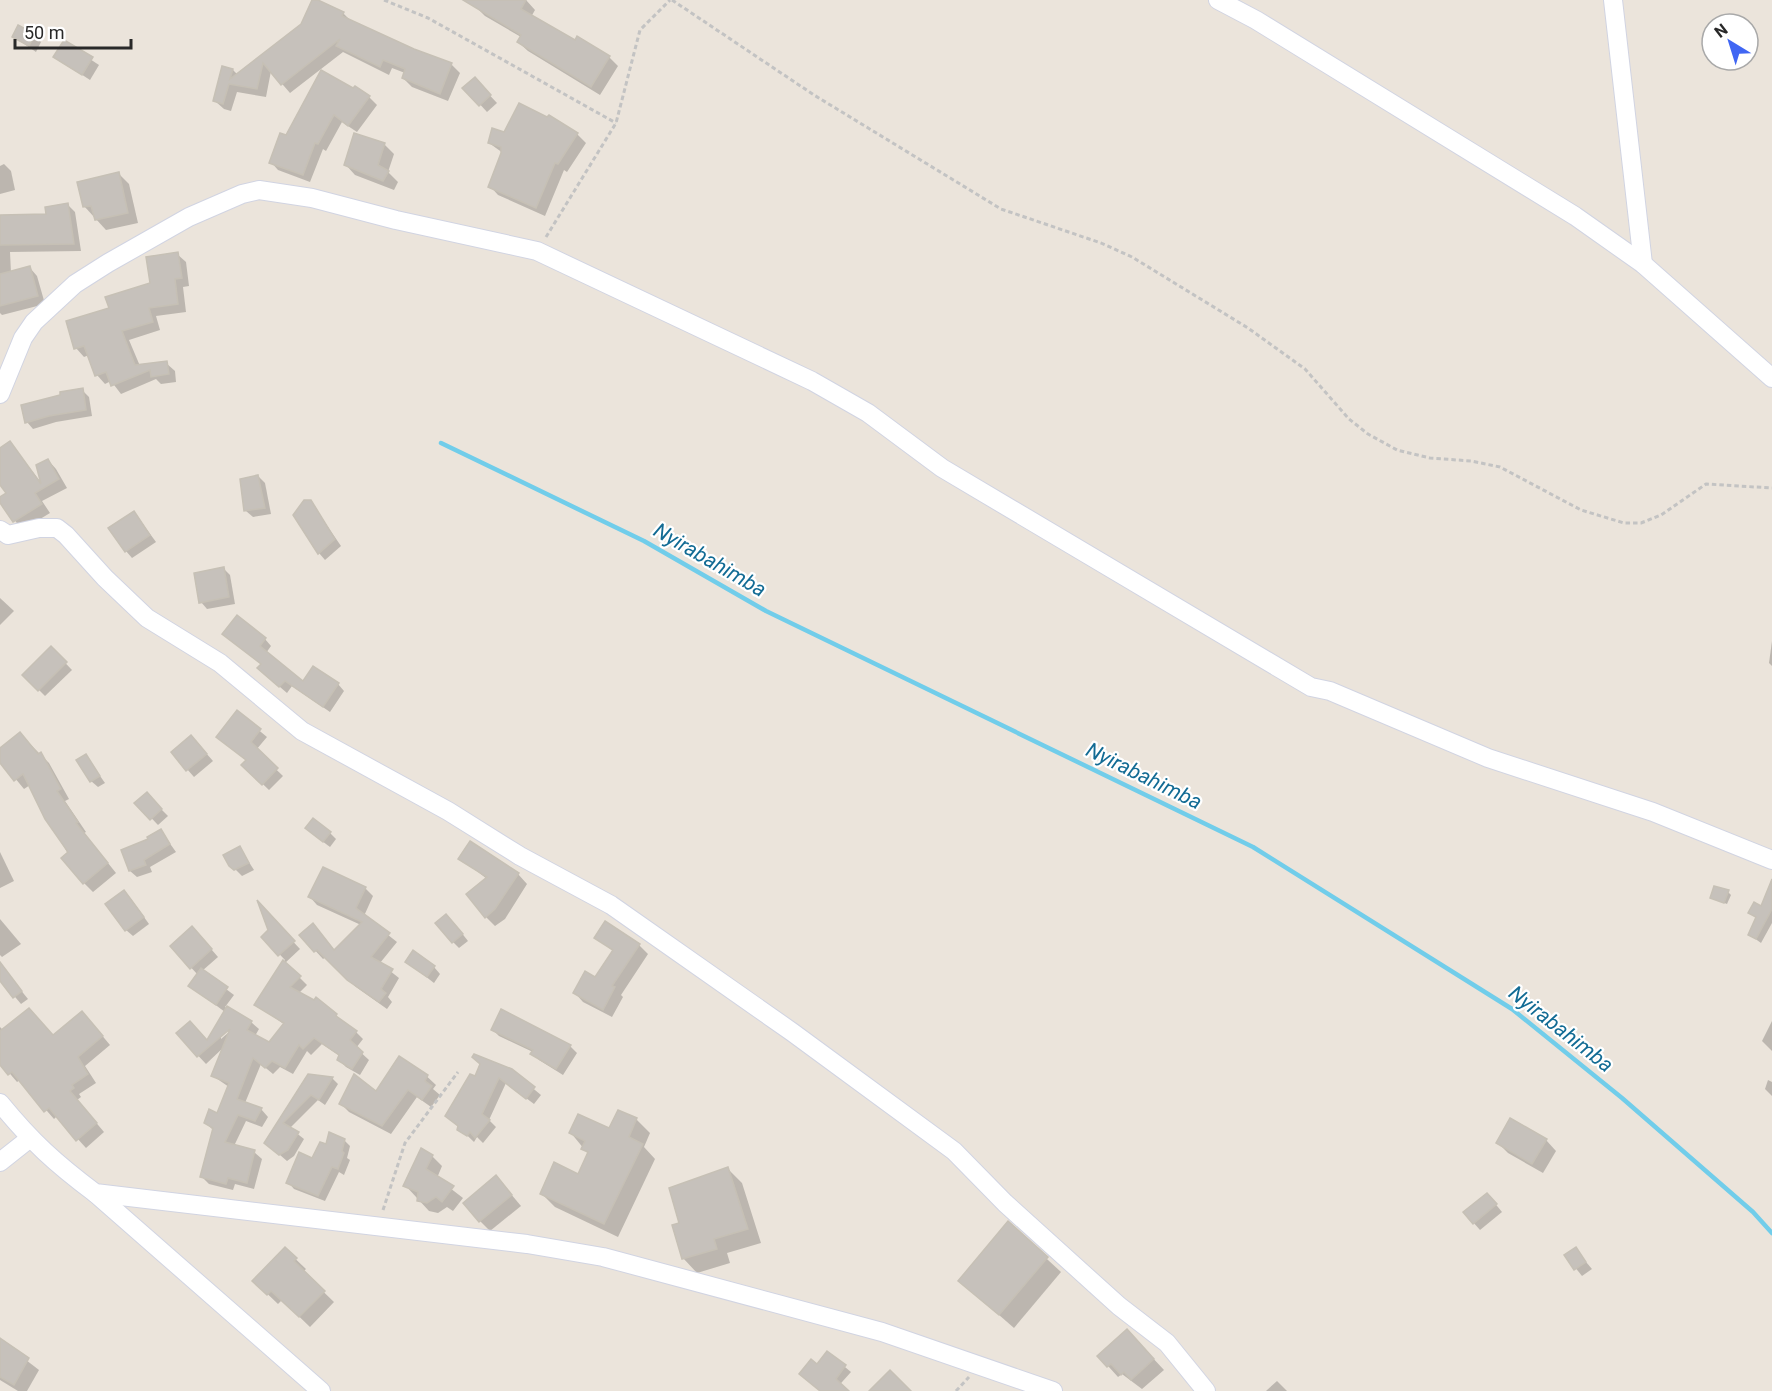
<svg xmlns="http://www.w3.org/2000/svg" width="1772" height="1391" font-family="Roboto,sans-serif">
<rect width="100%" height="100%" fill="#ebe4db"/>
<g fill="#0003" fill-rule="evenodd">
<path d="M314,0l29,13 9,9 61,28 38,14 9,9 -12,28 -36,-14 -9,-9 2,-5 -13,-5 -3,7 -46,-23 -53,41 -19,-22 -5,26 -29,-5 -6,19 -7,-2 -9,-8 18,-31 5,5 64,-50z"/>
<path d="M479,0h47l9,10 -4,7 44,25 34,15 9,9 -18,29 -72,-44 -10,-9 3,-5 -36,-21 -10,-10z"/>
<path d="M19,27l22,15 -5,10 -22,-15z"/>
<path d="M64,42l35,23 -9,15 -35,-23z"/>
<path d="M481,86l16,17 -10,9 -22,-24z"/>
<path d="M369,97l8,8 -20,27 -15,-10 -16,29 -3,-2 -13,33 -32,-12 -7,-8 16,-25z"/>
<path d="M504,133l73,1 9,9 -19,29 -3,-2 -19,46 -47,-21 -8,-9 13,-33 -14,-10z"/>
<path d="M384,144l10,10 -6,18 10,10 -4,8 -39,-15 -9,-10z"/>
<path d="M4,164l7,7 4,19 -15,4v-28z"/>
<path d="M119,174l10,10 9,39 -32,7 -22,-24z"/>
<path d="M68,205l7,7 6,39 -71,1 1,21 19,-5 7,8 8,28 -43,11 -2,-2v-97h48z"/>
<path d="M177,254l9,8 3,24 -6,1 3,25 -30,4 4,14 -31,10 11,26 26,-3 9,8 1,11 -15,2 -5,-5 -35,15 -10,-13 -6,3 -8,-9 -8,-20 -5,2 -8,-9 35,-39 40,-25z"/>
<path d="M82,390l7,7 3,19 -36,6 -23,7 -6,-7z"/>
<path d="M10,443l33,42 5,-25 8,9 11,19 -25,13 8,12 -28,17 -22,-30 8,-7 -8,-11v-32z"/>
<path d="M258,476l7,7 6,31 -18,3 -7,-6 -4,-31z"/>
<path d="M310,501l31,45 -16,14 -6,-7z"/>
<path d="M134,512l22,30 -24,16 -6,-7z"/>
<path d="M224,569l6,6 5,29 -28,5 -6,-7z"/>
<path d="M0,598l14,13 -14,14z"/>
<path d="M224,633l41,6 6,7 -5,7 37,30 35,1 6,7 -14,21 -38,-26 -5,7 -21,-18 -4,-10z"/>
<path d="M1772,641v25l-3,-3z"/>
<path d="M51,648l21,22 -27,26 -21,-21z"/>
<path d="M237,712l30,25 -11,13 27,26 -14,14 -26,-25 4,-4 -29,-24z"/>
<path d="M20,734l29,29 20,36 -4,2 21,31 -2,1 32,40 -23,19 -9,-9 -54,-98 -6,4 -24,-29v-10z"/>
<path d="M198,744l15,17 -19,16 -21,-24z"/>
<path d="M86,756l19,27 -7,4 -7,-6z"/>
<path d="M146,794l22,22 -10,9 -21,-22z"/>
<path d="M161,831l15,21 -26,15 2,5 -15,5 -7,-6 -7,-20 28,-11z"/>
<path d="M330,833l6,6 -6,8 -16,-12z"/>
<path d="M240,848l14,22 -12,6 -9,-9z"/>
<path d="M0,852l14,29 -14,7z"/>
<path d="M460,858l58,16 9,10 -22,35 -10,7 -9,-9 1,-38z"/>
<path d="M323,869l42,19 8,8 -9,20 33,26 -17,21 19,15 -11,19 4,5 -5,7 -31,-22 -30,-30 -3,2 -22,-24 19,-2 15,18 26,-26 -44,-20 -7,-8z"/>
<path d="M1772,883v40l-11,20 -11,-8 7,-16 -7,-6 11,-5z"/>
<path d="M1728,892l3,3 -4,9 -15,-6z"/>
<path d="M131,899l18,25 -16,12 -7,-6z"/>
<path d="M260,906l40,43 -15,14 22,22 -9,9 16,8 2,-3 40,33 7,7 -7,9 13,12 -9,15 -14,-8 -7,-7 1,-4 -18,-12 -11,11 -4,-4 -14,23 -13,-7 -7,7 -12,-10 -16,39 16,6 7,8 -6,10 -16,-6 -12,25 20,6 8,7 -8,30 -19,-5 -2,6 -24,-6 -7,-7 11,-47 -8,-8 13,-7 11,-28 -16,-11 11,-29 -18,17 -28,-30 29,8 18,-30 -35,-26 8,-11 -26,-28 27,-12 19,22 -16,14 32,24 -9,12 26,15 8,7 -4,7 14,8 16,-19 -29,-21 29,-44 -22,-23 7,-6zM235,1022l2,3 -16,14v-4z"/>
<path d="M0,919l21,25 -19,13 -2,-2z"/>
<path d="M453,922l15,19 -9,7 -6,-6z"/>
<path d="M596,937l43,8 9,9 -27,41 2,2 -11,20 -29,-15 -8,-9 21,-14 18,-27z"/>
<path d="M407,962l27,5 6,7 -6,9z"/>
<path d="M3,968l25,31 -7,5 -21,-25v-8z"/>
<path d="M90,1021l20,24 -25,21 11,17 -17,11 2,3 -4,3 27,32 -18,16 -29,-32 -3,3 -34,-39 -3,2 -17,-20v-35l3,3 51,6z"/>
<path d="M1772,1021v30l-10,-10z"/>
<path d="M493,1030l77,16 7,7 -14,22 -24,-15 -6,-8 -34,-16z"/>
<path d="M399,1058l21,12 16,15 -3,4 7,6 -9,12 -14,-10 -26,37 -42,-22 -8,-8 35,-11z"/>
<path d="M511,1070l30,25 -7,9 -28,-21 -17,37 7,7 -13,16 -6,-6 -3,5 -27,-26 29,-38z"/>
<path d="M309,1075l23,3 6,6 -13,21 -7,-5 -28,28 14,11 -10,17 -7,5 -21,-18z"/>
<path d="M1768,1080l4,2v14l-7,-7z"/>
<path d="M618,1112l19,8 13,13 -6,14 11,12 -37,78 -63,-30 -14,-14 38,-17 10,-21 -18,-22 39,-3z"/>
<path d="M344,1140l6,6 -3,12 3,2 -6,15 -5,-3 -14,29 -31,-12 -6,-7 39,-35z"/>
<path d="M1546,1140l10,11 -13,22 -35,-20 -10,-10z"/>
<path d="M432,1156l10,10 -5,12 26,20 -10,13 -6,-4 -9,6 -9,-2 -24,-26z"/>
<path d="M728,1169l14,14 19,60 -34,10 3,10 -33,10 -14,-15 -2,-34z"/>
<path d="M506,1188l15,18 -31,25 -10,-10z"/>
<path d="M1493,1201l9,11 -22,18 -15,-17z"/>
<path d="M1008,1223l53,49 -47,56 -54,-47z"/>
<path d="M285,1249l21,20 -3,3 31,30 -24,25 -28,-27 -4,4 -24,-23z"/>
<path d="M1575,1249l17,20 -10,7 -16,-20z"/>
<path d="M0,1340l39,30 -12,21h-9l-18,-11z"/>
<path d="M1137,1341l27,29 -22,19 -20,-15 -4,3 -19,-21z"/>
<path d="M828,1353l23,19 -17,19h-13l-4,-24z"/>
<path d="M1277,1381l10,10h-21z"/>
</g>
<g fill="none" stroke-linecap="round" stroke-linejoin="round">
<path stroke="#71cdea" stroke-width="4.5" d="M441,443l203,98 122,70 487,236 259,162 110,89 131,114 19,21"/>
</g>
<g fill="#c6c1bb" stroke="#c6c0b5" stroke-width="1.5">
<path d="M312,0h6l26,12 -2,4 72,33 38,14 -12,31 -38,-16 3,-9 -22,-9 -3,7 -44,-21 4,-7 -59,46 -18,-22 -6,26 -28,-5 -6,20 -10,-3 9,-35 11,3 -3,10 71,-55z"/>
<path d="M463,0h63l-5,9 54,31 2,-4 33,20 -19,31 -74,-45 4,-7z"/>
<path d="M18,25l17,9 -6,12 -17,-9z"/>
<path d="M64,40l29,17 -11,18 -29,-18z"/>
<path d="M321,70l32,18 2,-2 15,10 -22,30 -14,-11 -16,29 -3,-1 -12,32 -34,-12 11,-30 6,2z"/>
<path d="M475,77l16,18 -12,11 -17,-18z"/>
<path d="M519,103l28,14 2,-2 29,18 -20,31 -3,-1 -19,45 -48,-21 13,-34v-6l-13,-4 4,-15 12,4z"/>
<path d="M354,133l31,10 -7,22 11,6 -6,10 -39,-16z"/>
<path d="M119,172l9,41 -33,7 -4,-14 -8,1 -6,-25z"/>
<path d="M68,203l6,41 -74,1v-30l46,-1 -1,-7z"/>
<path d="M178,252l4,26 -7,1 3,25 -29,4 4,14 -31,9 13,34 32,-4 2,13 -18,3 -1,-7 -39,16 -5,-14 -11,4 -11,-30 -10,3 -8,-28 43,-13 -4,-11 45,-14 -4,-26z"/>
<path d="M30,266l8,30 -38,10v-32z"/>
<path d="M83,388l3,22 -37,6 -24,7 -4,-18 39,-10v-3z"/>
<path d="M10,441l31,43 -5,-19 12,-6 11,20 -24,14 7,11 -29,18 -13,-19v-6l6,-4 -6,-8v-37z"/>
<path d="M258,475l7,33 -21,3 -4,-32z"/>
<path d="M304,500h7l24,39 -17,15 -25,-39z"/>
<path d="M134,511l16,24 -25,17 -17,-24z"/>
<path d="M224,567l5,30 -30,6 -5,-30z"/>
<path d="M237,615l29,23 -6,8 43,35 10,-15 26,17 -16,24 -38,-26 -6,6 -22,-19 4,-4 -39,-30z"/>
<path d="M51,646l16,16 -29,29 -16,-16z"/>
<path d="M237,710l24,19 -10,13 27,26 -16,17 -21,-20 5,-5 -30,-23z"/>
<path d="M20,732l18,22 3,-2 20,37 -4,2 21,31 -2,1 32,40 -25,21 -22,-26 7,-6 -23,-33 -22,-45 -9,7 -14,-18v-15z"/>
<path d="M191,735l16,19 -21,17 -15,-19z"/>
<path d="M86,754l14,22 -10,6 -14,-22z"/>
<path d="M147,792l15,17 -12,11 -16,-17z"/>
<path d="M313,818l18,14 -8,10 -18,-14z"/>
<path d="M161,829l9,15 -26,16 2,5 -17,6 -8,-21 27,-11 -1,-2z"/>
<path d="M470,841l49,32 -24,36 -10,9 -19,-24 21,-17 -29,-18z"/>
<path d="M240,846l9,17 -15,7 -5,-4 -6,-11z"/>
<path d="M323,867l43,20 -10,21 34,25 -19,24 22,12 -12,20 5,4 -7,9 -32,-22 -30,-30 -3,2 -15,-17 14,-12 21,27 28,-28 -54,-25z"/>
<path d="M1772,879v30l-16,30 -8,-4 8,-18 -8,-4 6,-11 7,4z"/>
<path d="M1714,886l15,4 -5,13 -14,-5z"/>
<path d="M124,890l20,27 -19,14 -20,-27z"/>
<path d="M257,900l38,41 -17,15 -17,-19 7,-7z"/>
<path d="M446,914l17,20 -11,9 -17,-20z"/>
<path d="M605,921l35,23 -28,42 3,1 -12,23 -30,-17 12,-22 10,6 18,-27 -19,-12z"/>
<path d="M192,926l20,23 -22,20 -20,-23z"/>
<path d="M413,950l22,16 -8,11 -22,-15z"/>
<path d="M283,960l18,16 -11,11 24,13 2,-3 21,17 -1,2 21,15 -7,9 13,12 -11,17 -15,-9 2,-5 -25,-17 -11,11 -4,-4 -14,23 -13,-7 -7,7 -12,-10 -16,41 25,9 -7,13 -17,-6 -13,27 30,8 -8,33 -19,-5 -2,6 -26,-7 13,-49 -9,-5 5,-14 8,4 12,-30 -18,-7 19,-47 -33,28 -21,-24 14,-12 17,19 20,-34 25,15 -5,9 22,12 15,-19 -30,-18z"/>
<path d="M0,962l22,29 -9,7 -13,-17z"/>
<path d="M201,968l27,19 -12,18 -28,-19z"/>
<path d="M29,1008l24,27 29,-24 21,25 -25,21 10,17 -16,11 2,3 -4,3 27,32 -21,18 -27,-33 -5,4 -32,-40 -4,3 -8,-10v-34z"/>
<path d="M501,1009l70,36 -15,24 -26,-15 3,-4 -42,-20z"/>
<path d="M474,1054l38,15 23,18 -9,12 -27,-21 -17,36 8,6 -15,18 -5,-6 -3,4 -10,-6 1,-4 -13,-10 25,-42 5,2 5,-12 -8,-7z"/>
<path d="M399,1056l29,19 -3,6 7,5 -10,14 -14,-10 -26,36 -43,-22 15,-30 22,17z"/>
<path d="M308,1074l25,3 -14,23 -8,-5 -28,28 16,9 -11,18 -9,5 -15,-12z"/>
<path d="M618,1110l19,8 -8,19 14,7 -39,80 -64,-30 14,-32 24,12 10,-22 -7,-3 4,-8 -16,-8 9,-19 31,14z"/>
<path d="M1510,1118l37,21 -15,25 -36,-21z"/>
<path d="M329,1132l16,7 -3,12 2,2 -6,16 -6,-2 -14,29 -32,-13 13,-31 13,6 8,-16 6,2z"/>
<path d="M421,1148l12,7 -7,14 28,17 -12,16 -6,-5 -9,6 -10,-2 1,-9 -15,-6z"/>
<path d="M728,1167l20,62 -34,10 3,10 -35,10 -10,-34 7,-2 -10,-35z"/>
<path d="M496,1175l16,20 -33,27 -16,-19z"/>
<path d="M1487,1193l10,11 -24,20 -10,-12z"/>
<path d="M1008,1221l40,36 -49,58 -41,-34z"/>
<path d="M285,1247l12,11 -3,3 31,30 -26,26 -28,-26 -4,4 -15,-14z"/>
<path d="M1576,1247l10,15 -12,8 -10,-15z"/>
<path d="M1127,1329l27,30 -23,21 -7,-8 -3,3 -10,-11 -4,3 -10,-11z"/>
<path d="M0,1338l29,20 -15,27 -14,-8z"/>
<path d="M827,1351l19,14 -10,14 13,12h-29l-21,-17 12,-15 6,5z"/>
<path d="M890,1370l21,21h-42z"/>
</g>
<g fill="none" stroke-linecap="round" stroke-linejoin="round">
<defs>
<g id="minor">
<path d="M1218,0l38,20 319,196 68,48 129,114"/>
<path d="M1613,0l30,264"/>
<path d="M0,394l23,-56 11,-16 41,-38 33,-21 81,-46 53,-23 17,-4 53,8 84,22 141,31 275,130 56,32 74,55 369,219 19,4 158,67 165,54 119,48"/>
<path d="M0,530l8,5 31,-7h18l9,7 39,43 42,40 73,45 82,68 146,80 72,45 91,49 181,127 162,119 51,52 114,103 48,37 39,48"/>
<path d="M0,1103c32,39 55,60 95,90l432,51 76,13 279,75 171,59"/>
<path d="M0,1162l29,-23"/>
<path d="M95,1193l226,198"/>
</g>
</defs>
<use href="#minor" stroke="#d1d4e2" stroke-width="20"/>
<g stroke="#c3c3c3" stroke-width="3" stroke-dasharray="4.5 3" stroke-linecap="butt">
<path d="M384,0l44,18 188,105"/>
<path d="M672,0l142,95 187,114 100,34 31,14 116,71 57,41 44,50 19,15 29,16 33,8 41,3 29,6 81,43 43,13h17l20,-8 45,-31 66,4"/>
<path d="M546,237l70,-114 24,-93 30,-30"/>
<path d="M383,1210l22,-67 53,-71"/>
<path d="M956,1391l13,-14"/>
</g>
<use href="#minor" stroke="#fff" stroke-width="18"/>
</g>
<g text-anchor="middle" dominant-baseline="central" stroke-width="4.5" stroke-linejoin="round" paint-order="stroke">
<g font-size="21" font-style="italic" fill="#126b94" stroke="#fff">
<text transform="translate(710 560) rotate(30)">Nyirabahimba</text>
<text transform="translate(1144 776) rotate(26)">Nyirabahimba</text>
<text transform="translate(1561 1029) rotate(38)">Nyirabahimba</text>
</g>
</g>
<g transform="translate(1730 42) rotate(322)"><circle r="28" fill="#ffffff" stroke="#a9a9a9" stroke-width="1.5"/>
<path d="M0-4.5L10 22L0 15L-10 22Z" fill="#4066f3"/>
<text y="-9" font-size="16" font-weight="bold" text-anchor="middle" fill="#292929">N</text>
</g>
<path d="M15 39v9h116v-9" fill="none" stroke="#292929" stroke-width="3"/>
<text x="24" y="39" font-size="18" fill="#292929" stroke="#ffffff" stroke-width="4.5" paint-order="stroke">50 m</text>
</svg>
